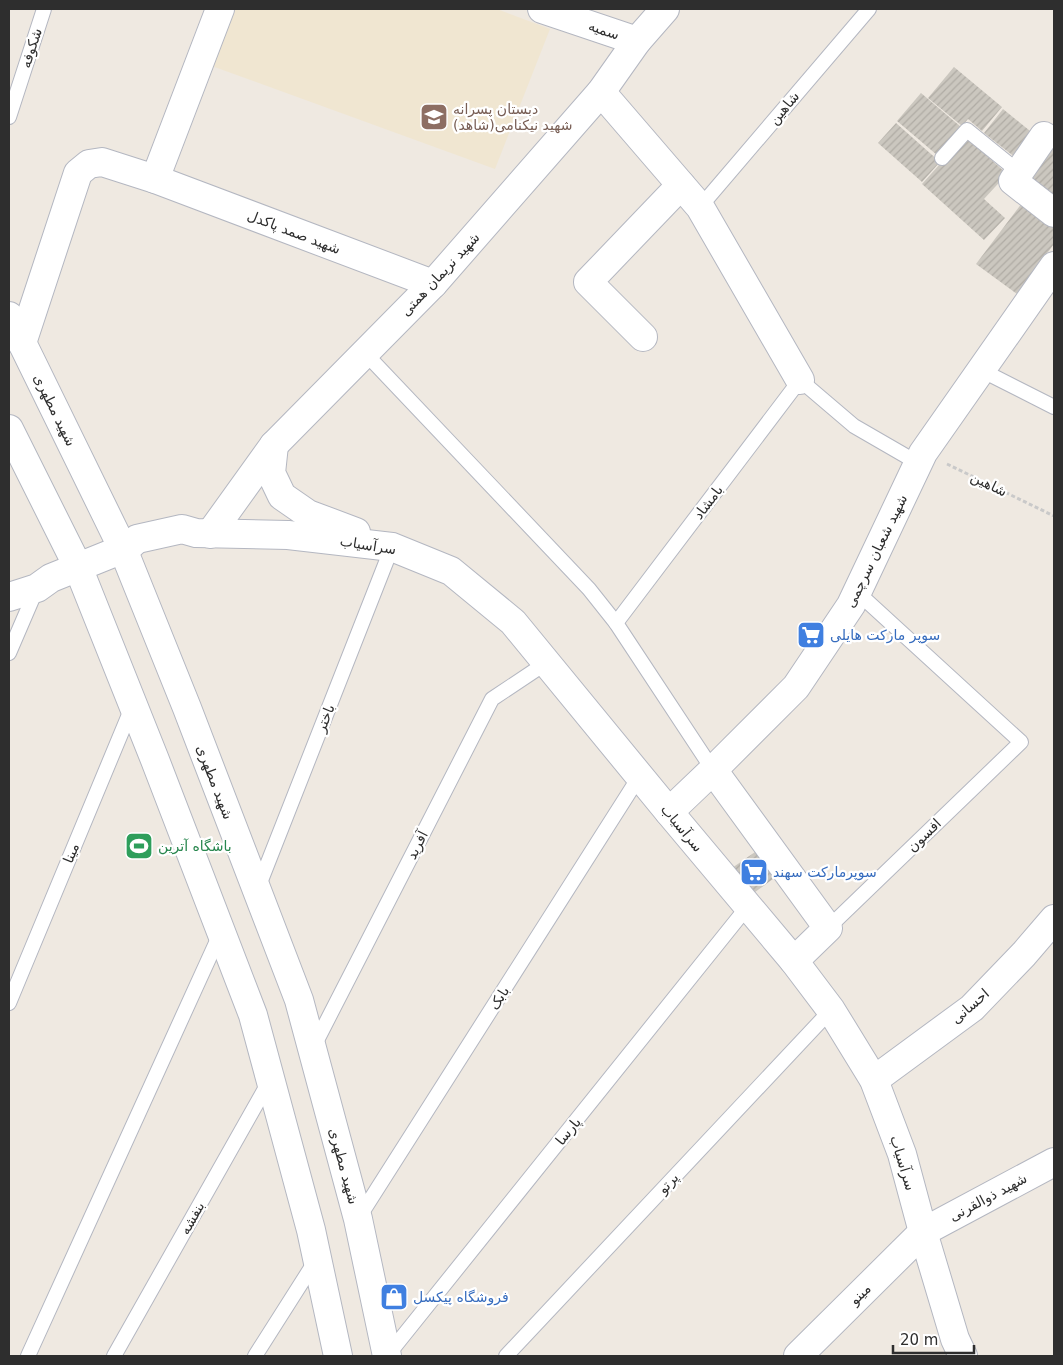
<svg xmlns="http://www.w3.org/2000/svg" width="1063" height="1365" font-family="'DejaVu Sans','Noto Naskh Arabic',sans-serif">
<defs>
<pattern id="building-hatch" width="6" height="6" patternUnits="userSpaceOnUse" patternTransform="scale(1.25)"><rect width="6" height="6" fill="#cbc7bf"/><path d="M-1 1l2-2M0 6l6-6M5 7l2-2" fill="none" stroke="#afaba4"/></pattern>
</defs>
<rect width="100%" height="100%" fill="#efe9e1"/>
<path fill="#f0e6d1" d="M232,9h265l53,20 -55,140 -286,-104z"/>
<g fill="url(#building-hatch)">
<path d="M954,67l48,40 -20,24 -14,-12 -6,7 -34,-28z"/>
<path d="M921,93l40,34 -24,28 -40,-34z"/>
<path d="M1003,109l32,26 -19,23 -32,-25z"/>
<path d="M896,123l44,39 -18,20 -44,-39z"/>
<path d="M965,136l42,38 -23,25 21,19 -21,22 -62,-56z"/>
<path d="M1054,138v66l-35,-27z"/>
<path d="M1022,203l32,24v17l-37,50 -41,-30z"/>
<path d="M758,850l19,26 -26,19 -19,-27z"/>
</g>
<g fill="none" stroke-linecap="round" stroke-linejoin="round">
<defs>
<g id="service">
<path d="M9,117l35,-108"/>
<path d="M942,158l25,-28 52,42"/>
<path d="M700,207l169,-198"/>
<path d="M365,353l224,236 27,34 97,147"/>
<path d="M981,370l73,37"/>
<path d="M616,623l184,-243 54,46 64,37"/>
<path d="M9,653l28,-65"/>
<path d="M258,888l134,-341"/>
<path d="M828,928l193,-186 -164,-150"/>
<path d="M9,1003l124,-298"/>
<path d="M313,1048l179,-349 54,-36"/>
<path d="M358,1219l281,-442"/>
<path d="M28,1356l193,-424"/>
<path d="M114,1356l156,-276"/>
<path d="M255,1356l61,-96"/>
<path d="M387,1356l361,-450"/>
<path d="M506,1356l325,-346"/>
</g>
<g id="minor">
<path d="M542,9l95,32"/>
<path d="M601,92l99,115 100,173"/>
<path d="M1044,136l-31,45 41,32"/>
<path d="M155,179l65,-170"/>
<path d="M643,337l-55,-55 93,-97"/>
<path d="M22,343l56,-170 11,-9 13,-2 53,17 278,105"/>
<path d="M210,534l64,-89 159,-161 168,-192 36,-51 28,-32"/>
<path d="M713,770l115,158 -34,33"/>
<path d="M669,812l44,-42 83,-83 55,-82 72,-152 131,-187"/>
<path d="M874,1080l98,-72 52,-54 30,-35"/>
<path d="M798,1356l125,-124 131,-70"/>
</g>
<g id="secondary">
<path d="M9,316l114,233 64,159 112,292 59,219 29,137"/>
<path d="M9,429l69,138 77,193 98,255 58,215 27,126"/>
<path d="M274,445l-3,28 11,23 26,18 48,18"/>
<path d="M9,597l28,-9 14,-10 77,-31 9,-8 45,-10 14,4 92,2 104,12 59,24 62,51 156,190 125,149 37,49 43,70 28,74 21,78 32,107 8,17"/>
</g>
</defs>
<use href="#service" stroke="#b4b7c1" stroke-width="16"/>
<use href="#minor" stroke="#b4b7c1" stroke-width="30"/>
<use href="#secondary" stroke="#b4b7c1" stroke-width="30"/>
<path stroke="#c9c9c9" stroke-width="3" stroke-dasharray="4 2.5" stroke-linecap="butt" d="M947,464l107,52"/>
<use href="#service" stroke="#fff" stroke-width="14"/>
<use href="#minor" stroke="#fff" stroke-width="28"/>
<use href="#secondary" stroke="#fff" stroke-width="28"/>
</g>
<defs>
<symbol id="school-square" viewBox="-11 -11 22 22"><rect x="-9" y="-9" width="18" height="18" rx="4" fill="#8d6e63" stroke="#fff"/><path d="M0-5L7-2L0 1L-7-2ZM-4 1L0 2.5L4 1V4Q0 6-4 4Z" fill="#fff"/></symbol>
<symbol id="supermarket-square" viewBox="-11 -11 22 22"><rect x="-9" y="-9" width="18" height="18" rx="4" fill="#3f7fe0" stroke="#fff"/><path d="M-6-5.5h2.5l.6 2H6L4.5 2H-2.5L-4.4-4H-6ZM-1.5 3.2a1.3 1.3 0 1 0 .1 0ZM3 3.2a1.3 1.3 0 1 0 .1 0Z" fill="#fff"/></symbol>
<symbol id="stadium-square" viewBox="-11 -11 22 22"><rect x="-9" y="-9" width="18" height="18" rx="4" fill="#2e9e5b" stroke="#fff"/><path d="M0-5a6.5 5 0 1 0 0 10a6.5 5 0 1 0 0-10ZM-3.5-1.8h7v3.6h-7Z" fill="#fff"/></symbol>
<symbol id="shop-square" viewBox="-11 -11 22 22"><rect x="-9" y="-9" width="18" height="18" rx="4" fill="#3f7fe0" stroke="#fff"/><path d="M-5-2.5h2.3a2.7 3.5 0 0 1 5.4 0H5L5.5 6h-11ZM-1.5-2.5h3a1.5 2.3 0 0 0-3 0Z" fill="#fff"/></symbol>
</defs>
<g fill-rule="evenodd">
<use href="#school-square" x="418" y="101" width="32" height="32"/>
<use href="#supermarket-square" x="795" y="619" width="32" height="32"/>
<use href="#stadium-square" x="123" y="830" width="32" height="32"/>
<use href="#supermarket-square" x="738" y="856" width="32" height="32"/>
<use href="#shop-square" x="378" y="1281" width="32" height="32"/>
</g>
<g text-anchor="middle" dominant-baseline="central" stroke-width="4.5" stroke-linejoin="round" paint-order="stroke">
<g font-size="14" fill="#2e2e2e" stroke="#fff">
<text transform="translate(604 30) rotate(19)">سمیه</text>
<text transform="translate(31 48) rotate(-72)">شکوفه</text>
<text transform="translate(784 108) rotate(-50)">شاهین</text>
<text transform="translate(294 232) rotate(21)">شهید صمد پاکدل</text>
<text transform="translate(440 274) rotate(-47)">شهید نریمان همتی</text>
<text transform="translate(55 410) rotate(64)">شهید مطهری</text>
<text transform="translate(989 484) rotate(26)">شاهین</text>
<text transform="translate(708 502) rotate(-53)">بامشاد</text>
<text transform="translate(368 545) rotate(9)">سرآسیاب</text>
<text transform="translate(876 551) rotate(-64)">شهید شعبان سرچمی</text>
<text transform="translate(325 718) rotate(-68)">باختر</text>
<text transform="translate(215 782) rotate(69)">شهید مطهری</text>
<text transform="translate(682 828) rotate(50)">سرآسیاب</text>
<text transform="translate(924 835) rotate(-44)">افسون</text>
<text transform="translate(417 845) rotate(-63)">آفرید</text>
<text transform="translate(71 853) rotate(-67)">مینا</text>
<text transform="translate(499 998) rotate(-58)">بابک</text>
<text transform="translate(970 1006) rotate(-41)">احسانی</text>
<text transform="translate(568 1131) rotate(-51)">پارسا</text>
<text transform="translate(903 1163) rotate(73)">سرآسیاب</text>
<text transform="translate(344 1166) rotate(75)">شهید مطهری</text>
<text transform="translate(668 1183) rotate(-47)">پرتو</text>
<text transform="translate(988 1197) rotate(-28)">شهید ذوالقرنی</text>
<text transform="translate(192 1218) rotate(-61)">بنفشه</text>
<text transform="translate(860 1294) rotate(-45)">مینو</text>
</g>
<g font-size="14" fill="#785e54" stroke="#fff" text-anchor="start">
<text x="453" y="109">دبستان پسرانه<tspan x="453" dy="16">شهید نیکنامی(شاهد)</tspan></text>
</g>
<g font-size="14" fill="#366cbe" stroke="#fff" text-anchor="start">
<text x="830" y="635">سوپر مارکت هایلی</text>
<text x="773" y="872">سوپرمارکت سهند</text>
<text x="413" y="1297">فروشگاه پیکسل</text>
</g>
<g font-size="14" fill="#27864d" stroke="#fff" text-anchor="start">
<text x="158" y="846">باشگاه آترین</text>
</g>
</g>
<rect width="1063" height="1365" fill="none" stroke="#2e2e2e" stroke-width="20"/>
<path d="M893 1345v8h81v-8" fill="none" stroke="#2e2e2e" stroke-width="2.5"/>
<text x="900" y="1345" font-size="15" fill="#2e2e2e" stroke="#ffffff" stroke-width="4" paint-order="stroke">20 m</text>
</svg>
